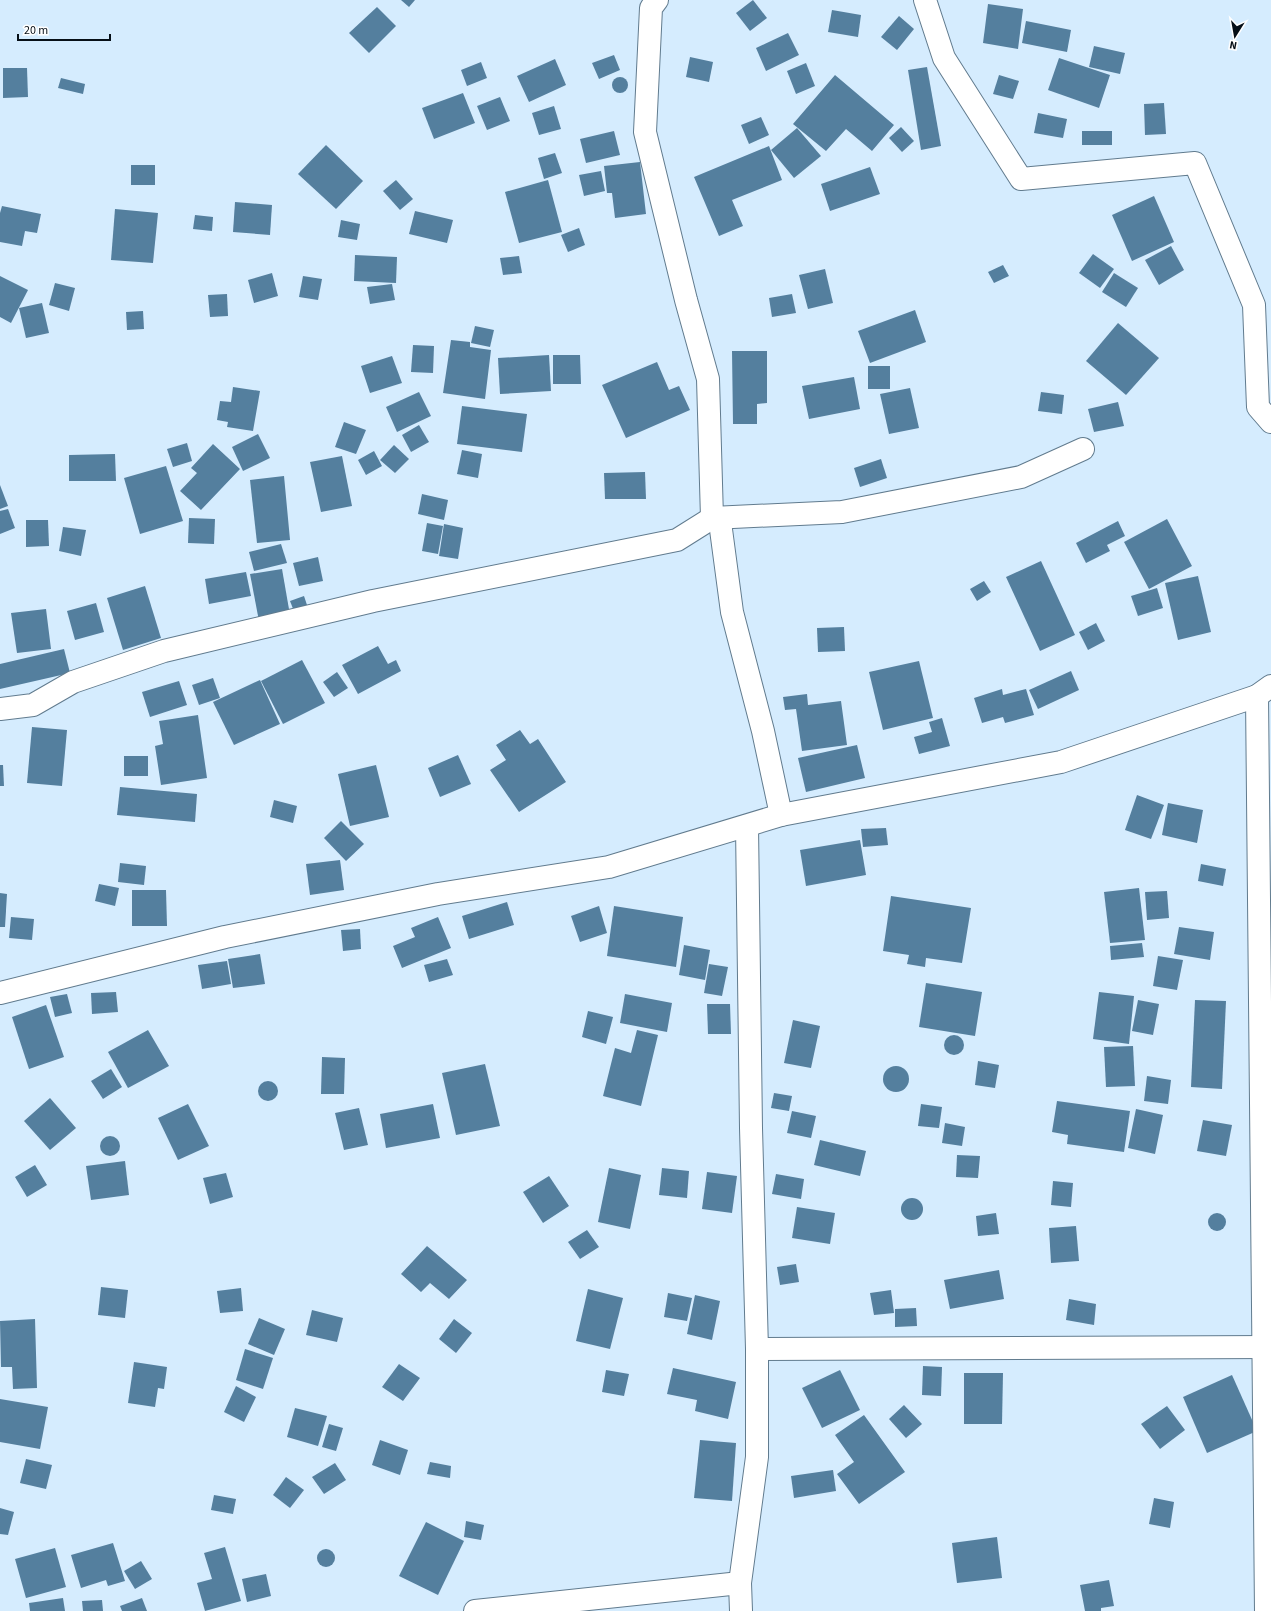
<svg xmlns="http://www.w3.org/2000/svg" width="1271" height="1611" font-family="'Source Sans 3',sans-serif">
<rect width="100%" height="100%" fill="#d5ecfe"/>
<g fill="#547f9e">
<path d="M401,0h14l-6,7z"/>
<path d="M753,0l14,18 -17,13 -14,-18z"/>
<path d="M988,4l35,5 -5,40 -35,-6z"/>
<path d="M377,7l19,19 -27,27 -20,-20z"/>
<path d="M832,10l29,5 -3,22 -30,-5z"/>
<path d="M899,16l15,13 -17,21 -16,-13z"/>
<path d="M1026,21l45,9 -4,22 -45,-9z"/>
<path d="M788,33l11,22 -33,16 -10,-23z"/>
<path d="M1094,46l31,7 -5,21 -31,-7z"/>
<path d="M614,55l6,15 -21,9 -7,-16z"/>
<path d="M690,57l23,5 -4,20 -23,-5z"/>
<path d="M1059,58l51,17 -11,33 -51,-18z"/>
<path d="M555,59l11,26 -37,17 -12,-26z"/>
<path d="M481,62l6,16 -20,8 -6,-16z"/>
<path d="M806,63l9,23 -19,8 -9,-23z"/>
<path d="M927,67l14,79 -20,4 -13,-80z"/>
<path d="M3,68h24l1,29 -25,1z"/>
<path d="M835,75l59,50 -22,26 -26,-22 -20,22 -33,-27z"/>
<path d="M999,75l20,6 -6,18 -20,-5z"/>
<circle cx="620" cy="85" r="8"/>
<path d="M61,78l24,6 -2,10 -25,-6z"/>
<path d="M463,93l12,30 -41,16 -12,-31z"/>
<path d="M500,97l10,24 -23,9 -10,-24z"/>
<path d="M1164,103l2,31 -21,1 -1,-31z"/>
<path d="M554,106l7,23 -22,6 -7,-22z"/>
<path d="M1038,113l29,6 -4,19 -29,-5z"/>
<path d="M761,117l8,18 -20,9 -8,-19z"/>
<path d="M901,127l13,14 -12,11 -13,-14z"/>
<path d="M797,128l24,28 -27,22 -23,-28z"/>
<path d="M614,131l6,24 -34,8 -6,-24z"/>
<rect x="1082" y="131" width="30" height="14"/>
<path d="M326,145l37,36 -27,28 -38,-35z"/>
<path d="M769,146l13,34 -50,20 11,26 -24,10 -25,-59z"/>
<path d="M555,153l7,20 -18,6 -6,-21z"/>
<path d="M640,162l6,52 -31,4 -3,-25h-5l-3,-27z"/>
<rect x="131" y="165" width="24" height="20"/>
<path d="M870,167l10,27 -50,17 -9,-27z"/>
<path d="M601,171l4,20 -21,5 -5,-21z"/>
<path d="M396,180l17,19 -13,11 -17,-19z"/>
<path d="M548,180l14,52 -43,11 -14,-51z"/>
<path d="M1154,196l20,46 -42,19 -20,-46z"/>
<path d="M235,202l37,3 -2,30 -37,-3z"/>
<path d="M2,206l39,8 -4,19 -12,-2 -3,15 -22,-4v-29z"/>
<path d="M115,209l43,4 -5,50 -42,-3z"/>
<path d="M415,211l38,9 -6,23 -38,-9z"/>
<path d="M195,215l18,2 -1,14 -19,-2z"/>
<path d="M341,220l19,4 -3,16 -19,-3z"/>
<path d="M579,228l6,17 -17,7 -7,-17z"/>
<path d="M1171,246l13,24 -25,15 -14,-25z"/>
<path d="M1093,254l21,15 -14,19 -21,-15z"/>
<path d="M355,255l42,2 -1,26 -42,-2z"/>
<path d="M519,256l3,17 -19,2 -3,-17z"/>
<path d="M1003,265l6,11 -15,7 -6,-11z"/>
<path d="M825,269l8,34 -25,6 -9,-34z"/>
<path d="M272,273l6,23 -24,7 -6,-23z"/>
<path d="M1114,273l24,15 -12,19 -24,-15z"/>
<path d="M0,276l28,14 -17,33 -11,-6z"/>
<path d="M303,276l19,3 -4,21 -19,-3z"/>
<path d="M55,283l20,5 -6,23 -20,-6z"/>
<path d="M392,284l3,16 -25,4 -3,-17z"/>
<path d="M227,294l1,22 -18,1 -2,-22z"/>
<path d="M792,294l4,19 -24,4 -3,-19z"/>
<path d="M42,303l7,30 -23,5 -7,-30z"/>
<path d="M915,310l11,32 -56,21 -12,-32z"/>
<path d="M143,311l1,18 -17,1 -1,-18z"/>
<path d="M1118,323l41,35 -33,37 -40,-34z"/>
<path d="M475,326l19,4 -4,17 -19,-4z"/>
<path d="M451,340l19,2v5l21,3 -6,49 -42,-6z"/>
<path d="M413,345l21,1 -1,27 -22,-1z"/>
<path d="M732,351h35v52l-10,1v20h-24z"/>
<path d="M549,355l2,36 -51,3 -2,-36z"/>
<path d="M553,355h27l1,29h-28z"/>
<path d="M392,356l10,27 -32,10 -9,-27z"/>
<path d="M657,362l12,28 10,-4 11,24 -64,28 -24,-53z"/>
<rect x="868" y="366" width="22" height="23"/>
<path d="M854,377l6,32 -51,10 -7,-33z"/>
<path d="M233,387l27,4 -7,40 -26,-4 1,-5 -11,-2 3,-19 11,1z"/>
<path d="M910,388l9,40 -30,6 -9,-40z"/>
<path d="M419,392l12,24 -34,16 -11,-25z"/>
<path d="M1041,392l23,3 -2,19 -24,-3z"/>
<path d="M1118,402l6,24 -30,6 -6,-23z"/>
<path d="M462,406l65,8 -5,38 -65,-8z"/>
<path d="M344,422l22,8 -10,24 -21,-7z"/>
<path d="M419,425l10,17 -18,10 -9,-17z"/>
<path d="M258,434l12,24 -27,13 -11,-24z"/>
<path d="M187,443l5,18 -19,6 -6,-18z"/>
<path d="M213,444l27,25 -39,41 -21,-19 17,-18 -6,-5z"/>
<path d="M394,445l15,14 -14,14 -15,-13z"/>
<path d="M462,450l20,4 -4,24 -21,-4z"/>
<path d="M374,451l8,15 -16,9 -8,-15z"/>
<path d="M115,454l1,27h-47v-26z"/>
<path d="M342,456l10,50 -31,6 -11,-50z"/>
<path d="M881,459l6,19 -27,9 -6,-19z"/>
<path d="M166,466l17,55 -43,13 -16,-56z"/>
<path d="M645,472l1,27h-41l-1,-26z"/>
<path d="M284,476l6,64 -33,3 -7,-63z"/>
<path d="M0,485l8,21 -8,3z"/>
<path d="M422,494l26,6 -4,20 -26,-6z"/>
<path d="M8,509l7,19 -15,6v-23z"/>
<path d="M189,518l26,1 -1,25 -26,-1z"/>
<path d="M1167,519l25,47 -43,23 -25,-47z"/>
<path d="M26,520h22l1,26 -23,1z"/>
<path d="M1118,521l7,15 -18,9 3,6 -24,12 -10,-20z"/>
<path d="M427,523l16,3 -5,28 -16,-3z"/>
<path d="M444,524l19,4 -5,31 -19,-3z"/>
<path d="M63,527l23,3 -5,26 -22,-5z"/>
<path d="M281,544l6,19 -33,8 -5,-19z"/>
<path d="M318,557l5,24 -24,5 -6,-23z"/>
<path d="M1041,561l34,74 -35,16 -34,-74z"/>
<path d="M282,569l8,46 -31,6 -9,-47z"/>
<path d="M246,572l5,24 -42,8 -4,-25z"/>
<path d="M1198,576l13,56 -33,8 -13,-57z"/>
<path d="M984,581l7,11 -14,9 -7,-12z"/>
<path d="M145,586l16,52 -38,12 -16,-52z"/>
<path d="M1157,588l6,20 -25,8 -7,-20z"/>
<path d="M304,596l6,18 -13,5 -7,-18z"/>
<path d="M96,603l8,29 -29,8 -8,-29z"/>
<path d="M46,609l5,40 -34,4 -6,-40z"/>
<path d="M1096,623l9,18 -17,9 -9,-18z"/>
<path d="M844,627l1,24 -27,1 -1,-24z"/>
<path d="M378,646l10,18 8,-4 5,11 -43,23 -16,-29z"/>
<path d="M64,649l6,24 -70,16v-25z"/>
<path d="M302,660l23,43 -42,21 -22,-43z"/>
<path d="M919,661l14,57 -50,12 -14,-58z"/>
<path d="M1071,671l8,19 -41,19 -9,-19z"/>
<path d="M337,672l11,16 -14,9 -11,-15z"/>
<path d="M213,678l7,20 -21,7 -7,-20z"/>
<path d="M260,680l20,44 -46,21 -21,-43z"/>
<path d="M179,681l8,24 -37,12 -8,-25z"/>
<path d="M1002,689l1,6 23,-6 8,26 -29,8 -2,-6 -21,6 -8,-25z"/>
<path d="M807,694l1,11 33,-4 6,44 -45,6 -6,-42 -11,1 -2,-13z"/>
<path d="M198,715l9,63 -46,7 -6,-39 8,-2 -4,-23z"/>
<path d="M942,718l8,28 -31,8 -5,-17 18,-5 -3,-10z"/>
<path d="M32,727l35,3 -5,56 -35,-3z"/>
<path d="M520,730l10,14 8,-5 28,43 -47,30 -29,-42 16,-10 -10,-15z"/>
<path d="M857,745l8,33 -59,14 -8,-34z"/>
<path d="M458,755l13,29 -31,13 -12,-29z"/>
<rect x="124" y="756" width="24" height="20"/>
<path d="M0,765h3l1,21h-4z"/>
<path d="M376,765l13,52 -39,9 -12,-52z"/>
<path d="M120,787l77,7 -2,28 -78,-7z"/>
<path d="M1137,795l27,10 -13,34 -26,-9z"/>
<path d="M274,800l23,6 -4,17 -23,-6z"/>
<path d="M1168,803l35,7 -6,33 -35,-8z"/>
<path d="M341,821l23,23 -18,17 -22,-23z"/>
<path d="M886,828l2,17 -25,2 -2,-18z"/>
<path d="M860,840l6,35 -60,11 -6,-36z"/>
<path d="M340,860l4,30 -34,5 -4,-31z"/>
<path d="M120,863l26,3 -2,19 -26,-3z"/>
<path d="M1201,864l25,5 -3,17 -25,-5z"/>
<path d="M99,884l20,4 -4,18 -20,-5z"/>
<path d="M1139,888l6,52 -35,3 -6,-51z"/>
<path d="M132,890h34l1,36h-35z"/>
<path d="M1167,891l2,27 -22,2 -2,-28z"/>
<path d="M0,893l7,1 -2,33h-5z"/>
<path d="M891,896l80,12 -9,55 -36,-5 -1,9 -18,-3 2,-9 -26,-4z"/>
<path d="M507,902l7,23 -45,14 -7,-23z"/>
<path d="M599,906l8,27 -27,9 -9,-26z"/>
<path d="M614,906l69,11 -7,50 -69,-11z"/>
<path d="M11,917l23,2 -2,21 -23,-2z"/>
<path d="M438,917l13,31 -49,20 -9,-22 22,-9 -4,-9z"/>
<path d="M1179,927l35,5 -4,28 -36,-6z"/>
<path d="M360,929l1,20 -18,2 -2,-21z"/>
<path d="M1142,943l2,14 -33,3 -1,-14z"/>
<path d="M684,945l26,5 -5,30 -26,-5z"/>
<path d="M260,954l5,30 -32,4 -5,-29z"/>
<path d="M1158,956l25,4 -6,30 -24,-4z"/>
<path d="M447,959l6,16 -24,7 -5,-17z"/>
<path d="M227,961l4,23 -29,5 -4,-24z"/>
<path d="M709,964l19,3 -6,29 -18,-3z"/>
<path d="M926,983l56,9 -7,44 -56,-9z"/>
<path d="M116,992l2,20 -26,2 -1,-21z"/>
<path d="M1099,992l35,4 -5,48 -36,-5z"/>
<path d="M67,994l5,19 -17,4 -5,-20z"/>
<path d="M625,994l47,9 -5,29 -47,-9z"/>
<path d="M1138,1000l21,4 -6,31 -21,-4z"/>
<path d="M1195,1000l31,1 -4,88 -31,-2z"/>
<path d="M707,1004h23l1,30h-23z"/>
<path d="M46,1005l18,52 -35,12 -17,-52z"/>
<path d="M588,1011l25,6 -7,27 -24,-7z"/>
<path d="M793,1020l27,6 -9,42 -27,-5z"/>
<path d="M148,1030l21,36 -41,22 -20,-36z"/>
<path d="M637,1030l21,5 -17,71 -38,-10 12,-48 16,5z"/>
<circle cx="954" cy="1045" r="10"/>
<path d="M1133,1046l2,40 -29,1 -2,-40z"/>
<path d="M322,1057l23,1 -1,36h-23z"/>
<path d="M978,1061l21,4 -4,23 -20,-3z"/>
<path d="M485,1064l15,62 -44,9 -14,-62z"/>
<circle cx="896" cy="1079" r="13"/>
<path d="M111,1069l11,18 -19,12 -12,-18z"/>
<path d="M1147,1076l24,4 -3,24 -24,-3z"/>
<circle cx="268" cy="1091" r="10"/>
<path d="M774,1093l18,3 -3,15 -18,-3z"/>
<path d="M50,1098l26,30 -26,22 -26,-29z"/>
<path d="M1057,1101l73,10 -6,41 -57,-8 1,-9 -16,-3z"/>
<path d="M188,1104l21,42 -31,14 -20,-42z"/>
<path d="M433,1104l7,34 -54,10 -6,-34z"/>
<path d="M921,1104l21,3 -3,21 -21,-2z"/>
<path d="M359,1108l9,37 -24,5 -9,-37z"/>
<path d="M1136,1109l27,6 -8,39 -27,-6z"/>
<path d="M792,1111l24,5 -5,22 -24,-5z"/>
<path d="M1203,1120l29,5 -6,31 -29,-5z"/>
<path d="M945,1123l20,4 -3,19 -20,-3z"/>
<circle cx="110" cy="1146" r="10"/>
<path d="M820,1140l46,11 -6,25 -46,-11z"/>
<path d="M957,1155l23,1 -2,22 -22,-1z"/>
<path d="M125,1161l4,34 -38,5 -5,-34z"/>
<path d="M35,1165l12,20 -20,12 -12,-20z"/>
<path d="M609,1168l32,7 -11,54 -32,-7z"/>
<path d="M662,1168l27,3 -2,27 -28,-3z"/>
<path d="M707,1172l30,4 -5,37 -30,-4z"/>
<path d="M226,1173l7,24 -23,7 -7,-26z"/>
<path d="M776,1174l28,5 -3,20 -29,-5z"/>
<path d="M549,1176l20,30 -26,17 -20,-31z"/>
<path d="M1053,1181l20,2 -2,24 -20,-2z"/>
<circle cx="912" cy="1209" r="11"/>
<path d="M797,1207l38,6 -5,31 -38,-6z"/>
<circle cx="1217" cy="1222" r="9"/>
<path d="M996,1213l3,21 -21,2 -2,-20z"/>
<path d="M1076,1226l3,35 -28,2 -2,-35z"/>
<path d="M587,1230l12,17 -19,12 -12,-17z"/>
<path d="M427,1246l40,34 -18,19 -19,-16 -9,9 -20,-18z"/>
<path d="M796,1264l3,18 -19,3 -3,-18z"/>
<path d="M999,1270l5,29 -54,10 -6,-29z"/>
<path d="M101,1287l27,3 -3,28 -27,-3z"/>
<path d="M241,1288l2,23 -23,2 -3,-22z"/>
<path d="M588,1289l35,9 -13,51 -34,-8z"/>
<path d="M891,1290l3,23 -20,2 -4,-22z"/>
<path d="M668,1293l24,5 -5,23 -23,-4z"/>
<path d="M695,1295l25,6 -8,39 -25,-6z"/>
<path d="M1069,1299l27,5 -2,21 -28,-5z"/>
<path d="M916,1308l1,18 -22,1v-18z"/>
<path d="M312,1310l31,8 -6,24 -31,-7z"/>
<path d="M259,1318l26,11 -11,26 -26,-11z"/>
<path d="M35,1319l2,69 -24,1 -1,-22h-11l-1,-46z"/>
<path d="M454,1319l18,14 -16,20 -17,-14z"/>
<path d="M245,1349l28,9 -10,31 -27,-9z"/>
<path d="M134,1362l33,5 -3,22 -6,-1 -3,19 -27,-4z"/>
<path d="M399,1364l21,14 -17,23 -21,-14z"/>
<path d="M923,1366l19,1 -1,29 -19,-1z"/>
<path d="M673,1368l63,14 -8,37 -33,-8 2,-11 -30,-6z"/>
<path d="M606,1370l23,4 -5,22 -22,-4z"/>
<path d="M840,1370l20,40 -38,18 -20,-40z"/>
<path d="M964,1373h39l-1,51h-38z"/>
<path d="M1232,1375l25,56 -50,22 -24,-56z"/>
<path d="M236,1386l20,11 -12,25 -20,-10z"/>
<path d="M0,1399l48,8 -8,42 -40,-7z"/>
<path d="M904,1405l18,19 -16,14 -17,-19z"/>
<path d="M1167,1406l18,24 -25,19 -19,-25z"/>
<path d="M295,1408l32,8 -9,30 -31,-9z"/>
<path d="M864,1415l41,57 -46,32 -22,-30 17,-12 -19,-27z"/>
<path d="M329,1424l14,4 -7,23 -14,-4z"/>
<path d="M380,1440l28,10 -8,25 -28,-10z"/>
<path d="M700,1440l36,3 -4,58 -38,-3z"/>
<path d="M26,1459l26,6 -6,24 -26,-6z"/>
<path d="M430,1462l21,4 -1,12 -23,-4z"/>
<path d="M335,1463l11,17 -22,14 -12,-17z"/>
<path d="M833,1470l3,21 -42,7 -3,-22z"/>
<path d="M286,1477l18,13 -14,18 -17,-13z"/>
<path d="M214,1495l22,4 -3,15 -22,-4z"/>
<path d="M1154,1498l20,4 -4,26 -21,-4z"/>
<path d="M0,1508l14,4 -6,23 -8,-1z"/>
<path d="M466,1521l18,4 -3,15 -17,-3z"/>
<path d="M426,1522l38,19 -26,54 -39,-19z"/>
<path d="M997,1537l5,41 -45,5 -5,-40z"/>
<path d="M113,1543l12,38 -17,5 -2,-6 -25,8 -10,-33z"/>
<path d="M225,1547l16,54 -36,10 -8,-28 15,-4 -8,-26z"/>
<path d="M55,1548l11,39 -40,11 -11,-39z"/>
<circle cx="326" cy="1558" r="9"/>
<path d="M141,1561l11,18 -17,10 -11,-18z"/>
<path d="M266,1574l5,22 -24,6 -5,-23z"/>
<path d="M1109,1580l5,26 -13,2v3h-16l-5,-26z"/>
<path d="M63,1598l2,13h-35l-1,-8z"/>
<path d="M142,1598l5,13h-25l-2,-5z"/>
<path d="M102,1600l1,11h-20l-1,-10z"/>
</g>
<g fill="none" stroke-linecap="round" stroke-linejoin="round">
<defs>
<g id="minor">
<path d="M657,0l-6,8 -6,124 41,168 22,79 4,139 8,4 12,90 31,119 18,84"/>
<path d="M925,0l19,58 77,121 174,-16 59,142 4,102 13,15"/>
<path d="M1257,696l9,915"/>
<path d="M0,709l33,-4 40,-23 91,-31 209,-50 304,-61 35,-22 130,-6 179,-35 62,-28"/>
<path d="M0,993l225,-56 213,-43 171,-27 172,-52 280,-53 196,-66 14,-10"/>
<path d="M757,1349l514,-2"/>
<path d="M475,1611l265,-28"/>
<path d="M741,1611l-1,-28 17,-126v-108l-6,-221 -4,-302"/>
</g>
</defs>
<use href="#minor" stroke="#617b8e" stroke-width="24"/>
<use href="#minor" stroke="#fff" stroke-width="22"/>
</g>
<g transform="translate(1235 36) rotate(191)" stroke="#ffffff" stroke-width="3" paint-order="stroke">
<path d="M0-3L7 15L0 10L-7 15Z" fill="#060f17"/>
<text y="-6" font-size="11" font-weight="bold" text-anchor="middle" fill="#060f17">N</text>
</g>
<path d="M18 34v6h92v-6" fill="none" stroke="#060f17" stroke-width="2"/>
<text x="24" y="34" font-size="12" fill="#060f17" stroke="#ffffff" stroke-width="3" paint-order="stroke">20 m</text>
</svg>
